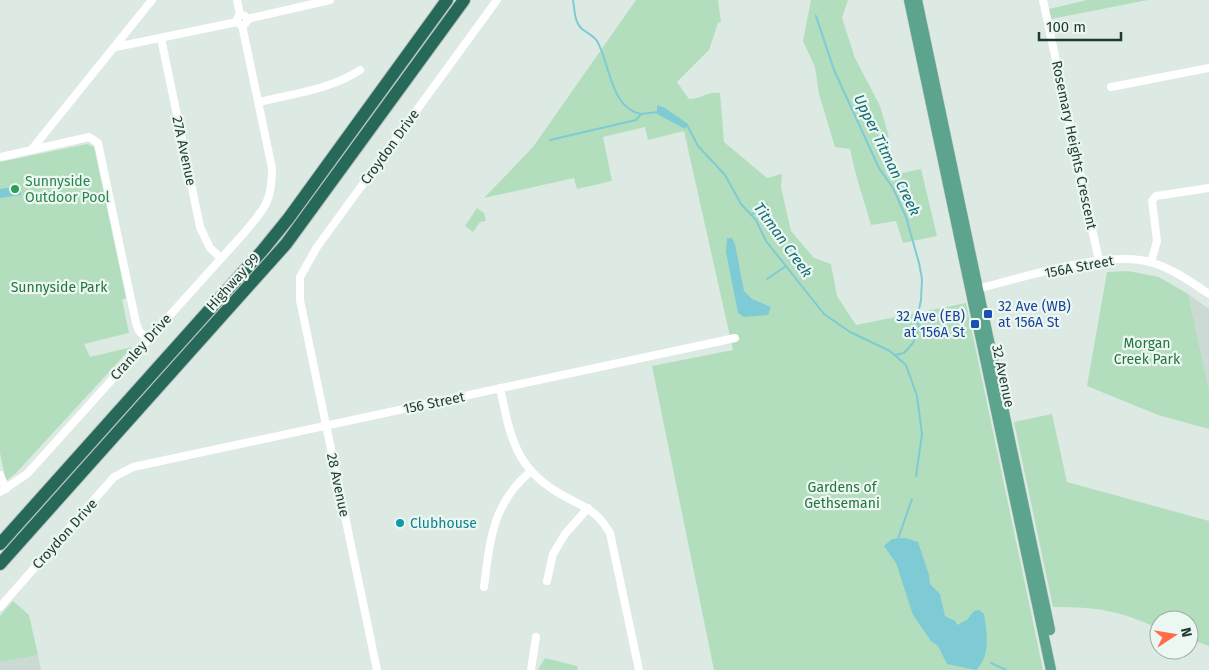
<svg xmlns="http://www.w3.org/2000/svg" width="1209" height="670" font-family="'Fira Sans',sans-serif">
<rect width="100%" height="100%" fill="#dceae3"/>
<g fill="#cbdad2">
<path d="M1188,294l21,15v81z"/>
<path d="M38,655l3,15h-41v-8z"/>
</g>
<g fill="#b3debd">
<path d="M636,0h82l3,22 -3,1 -9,27 -32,32 12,17c12,0 19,-8 31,-6l4,49 43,36 15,-4 -1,13 10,44 23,27 17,6 6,32 19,29 110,-22 77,367h-329l-62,-304 81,-16 -49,-219 -36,9 -3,-13 -42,10 9,44 -35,8 -3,-11 -90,20 49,-51z"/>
<path d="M811,0h37l-6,18 13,40 25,48 9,31 -15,3 14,36 33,-7 16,67 -34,7 -7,-22 -25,4c-7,-25 -16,-50 -21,-76l-15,-2 -16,-53 -4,-27 -12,-26z"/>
<path d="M1087,0h61l-97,19 -2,-10z"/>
<path d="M87,144l7,3 32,151 -4,2 7,33 -45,11 6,13 42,-10 -116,126 -10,8 -6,-28v-291z"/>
<path d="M477,208l7,5 2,8 -6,1 -7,10 -8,-6z"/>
<path d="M1128,271l31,6 29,17 21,96v39l-51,-14 -71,-29 20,-114z"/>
<path d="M1052,414l15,68 142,39v125l-20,-7v-19h-30v9c-40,-19 -63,-22 -106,-22l-39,-185z"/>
<path d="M13,601l16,14 9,40 -38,7v-46z"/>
<path d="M545,658l32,8 1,4h-40z"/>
</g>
<g fill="#7ecbd5">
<path d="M657,105l8,3 23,16 -3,5 -28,-15z"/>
<path d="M20,186l1,9 -21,3v-9z"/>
<path d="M727,238h5l3,6 9,47 8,8 19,8 -3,8 -24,2 -6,-4 -12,-61z"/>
<path d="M906,538l12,4 11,33 1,9 10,10 5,22 10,5 2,4 10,-5 7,-9 5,-1 5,4c3,18 7,43 -8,56l-29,-6 -9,-18 -7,-5 -18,-26 -17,-52 -12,-17 8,-7z"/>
</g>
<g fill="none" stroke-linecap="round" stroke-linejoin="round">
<g stroke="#7ecbd5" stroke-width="2">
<path d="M573,0c2,10 1,22 9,29 5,4 11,6 15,12 13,22 13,67 44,73"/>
<path d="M816,16l18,54 45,98 14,20 13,29 13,46 3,16 -1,21 -4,19 2,8 -6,16 -9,10 -9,2"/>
<path d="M687,125l11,21 27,29 16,29 15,16 10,21 58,73 26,18 40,19 16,14 11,31 5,38 -6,42"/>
<path d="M550,140l86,-20 5,-6 17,-2"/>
<path d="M751,215l16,-11"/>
<path d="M767,279l19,-13"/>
<path d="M898,539l14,-40"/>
<path d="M991,663l15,7"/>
</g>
<defs>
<g id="major">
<path d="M909,0l142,670"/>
<path d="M917,0l133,630"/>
</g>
<g id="highway">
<path d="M0,544l262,-293 26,-32 159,-219"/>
<path d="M0,564l286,-320 178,-244"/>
</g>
</defs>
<use href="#major" stroke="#bbc4c1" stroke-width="11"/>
<use href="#highway" stroke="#bbc4c1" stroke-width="14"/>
<g stroke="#fff" stroke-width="8">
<path d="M237,0l3,15"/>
<path d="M1043,0l56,261"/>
<circle cx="242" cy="20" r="5"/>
<path d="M247,19l83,-19"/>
<path d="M161,38l39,189 10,21 11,10"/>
<path d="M116,47l121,-25"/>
<path d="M1111,87l98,-19"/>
<path d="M259,102c33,-8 73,-13 101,-32"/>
<path d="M32,149l120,-149"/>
<path d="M0,157l89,-20 9,6 38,180 3,8 9,9"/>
<path d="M1151,262l6,-21 -5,-40 4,-5 53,-8"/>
<path d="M973,290c45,-11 137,-42 180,-27 20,6 38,19 56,31"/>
<path d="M500,388c10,46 14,78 57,104 23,14 38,15 53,41l29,137"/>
<path d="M0,475l6,14"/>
<path d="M0,492l27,-18 217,-241c21,-25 28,-31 28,-65l-30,-143"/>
<path d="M547,581l6,-27 12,-20 23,-26"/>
<path d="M484,587c6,-46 8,-83 46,-115"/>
<path d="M0,607l114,-130 19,-10 602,-129"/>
<path d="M377,670l-77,-370v-23l17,-30 180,-247"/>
<path d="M531,670l5,-33"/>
</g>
<use href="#major" stroke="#5da48f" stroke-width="10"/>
<use href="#highway" stroke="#276959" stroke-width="12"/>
</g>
<circle fill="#2e9e5b" stroke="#edf7f1" stroke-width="2" cx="15" cy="189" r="5"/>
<g fill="#1a4fb4" stroke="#edf7f1" stroke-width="2">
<rect x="983" y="309" width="10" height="10" rx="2.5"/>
<rect x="970" y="319" width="10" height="10" rx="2.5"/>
</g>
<circle fill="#0f9aa8" stroke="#edf7f1" stroke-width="2" cx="400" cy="523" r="5"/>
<g text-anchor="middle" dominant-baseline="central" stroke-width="4.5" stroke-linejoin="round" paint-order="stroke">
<g font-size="14" fill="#1d3a31" stroke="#edf7f1">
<text transform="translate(1074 145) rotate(78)">Rosemary Heights Crescent</text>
<text transform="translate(390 147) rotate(-54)">Croydon Drive</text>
<text transform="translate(184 151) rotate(78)">27A Avenue</text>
<text transform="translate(1079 267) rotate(-11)">156A Street</text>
<text transform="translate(233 282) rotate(-48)">Highway 99</text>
<text transform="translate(141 347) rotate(-48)">Cranley Drive</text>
<text transform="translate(1003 376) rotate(78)">32 Avenue</text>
<text transform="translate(434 403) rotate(-12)">156 Street</text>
<text transform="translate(338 485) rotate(78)">28 Avenue</text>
<text transform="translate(65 534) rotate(-48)">Croydon Drive</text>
</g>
<g font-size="14" fill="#27864d" stroke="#edf7f1" text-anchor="start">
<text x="25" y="181">Sunnyside<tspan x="25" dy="16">Outdoor Pool</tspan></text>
</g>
<g font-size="14" fill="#247440" stroke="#edf7f1">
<text x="59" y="287">Sunnyside Park</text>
<text x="1147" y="343">Morgan<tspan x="1147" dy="16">Creek Park</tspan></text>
<text x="842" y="487">Gardens of<tspan x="842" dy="16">Gethsemani</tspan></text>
</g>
<g font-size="14" fill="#164399" stroke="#edf7f1" text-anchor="start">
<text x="998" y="306">32 Ave (WB)<tspan x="998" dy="16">at 156A St</tspan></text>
<text x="965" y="316" text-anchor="end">32 Ave (EB)<tspan x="965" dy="16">at 156A St</tspan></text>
</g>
<g font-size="14" fill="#0d838f" stroke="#edf7f1" text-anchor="start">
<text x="410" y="523">Clubhouse</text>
</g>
<g font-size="15" font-style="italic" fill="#136d7a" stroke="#edf7f1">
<text transform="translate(887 155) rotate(64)">Upper Titman Creek</text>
<text transform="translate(783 240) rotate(54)">Titman Creek</text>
</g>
</g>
<g transform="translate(1174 635) rotate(78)"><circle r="24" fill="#edf7f1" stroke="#9aaba4"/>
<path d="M0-4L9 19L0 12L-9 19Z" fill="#fe6d47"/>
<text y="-8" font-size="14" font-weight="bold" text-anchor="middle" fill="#1d3a31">N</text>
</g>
<path d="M1039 32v8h82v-8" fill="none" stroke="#1d3a31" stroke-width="2.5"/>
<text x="1046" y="32" font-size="15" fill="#1d3a31" stroke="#edf7f1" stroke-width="4" paint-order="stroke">100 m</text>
</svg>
